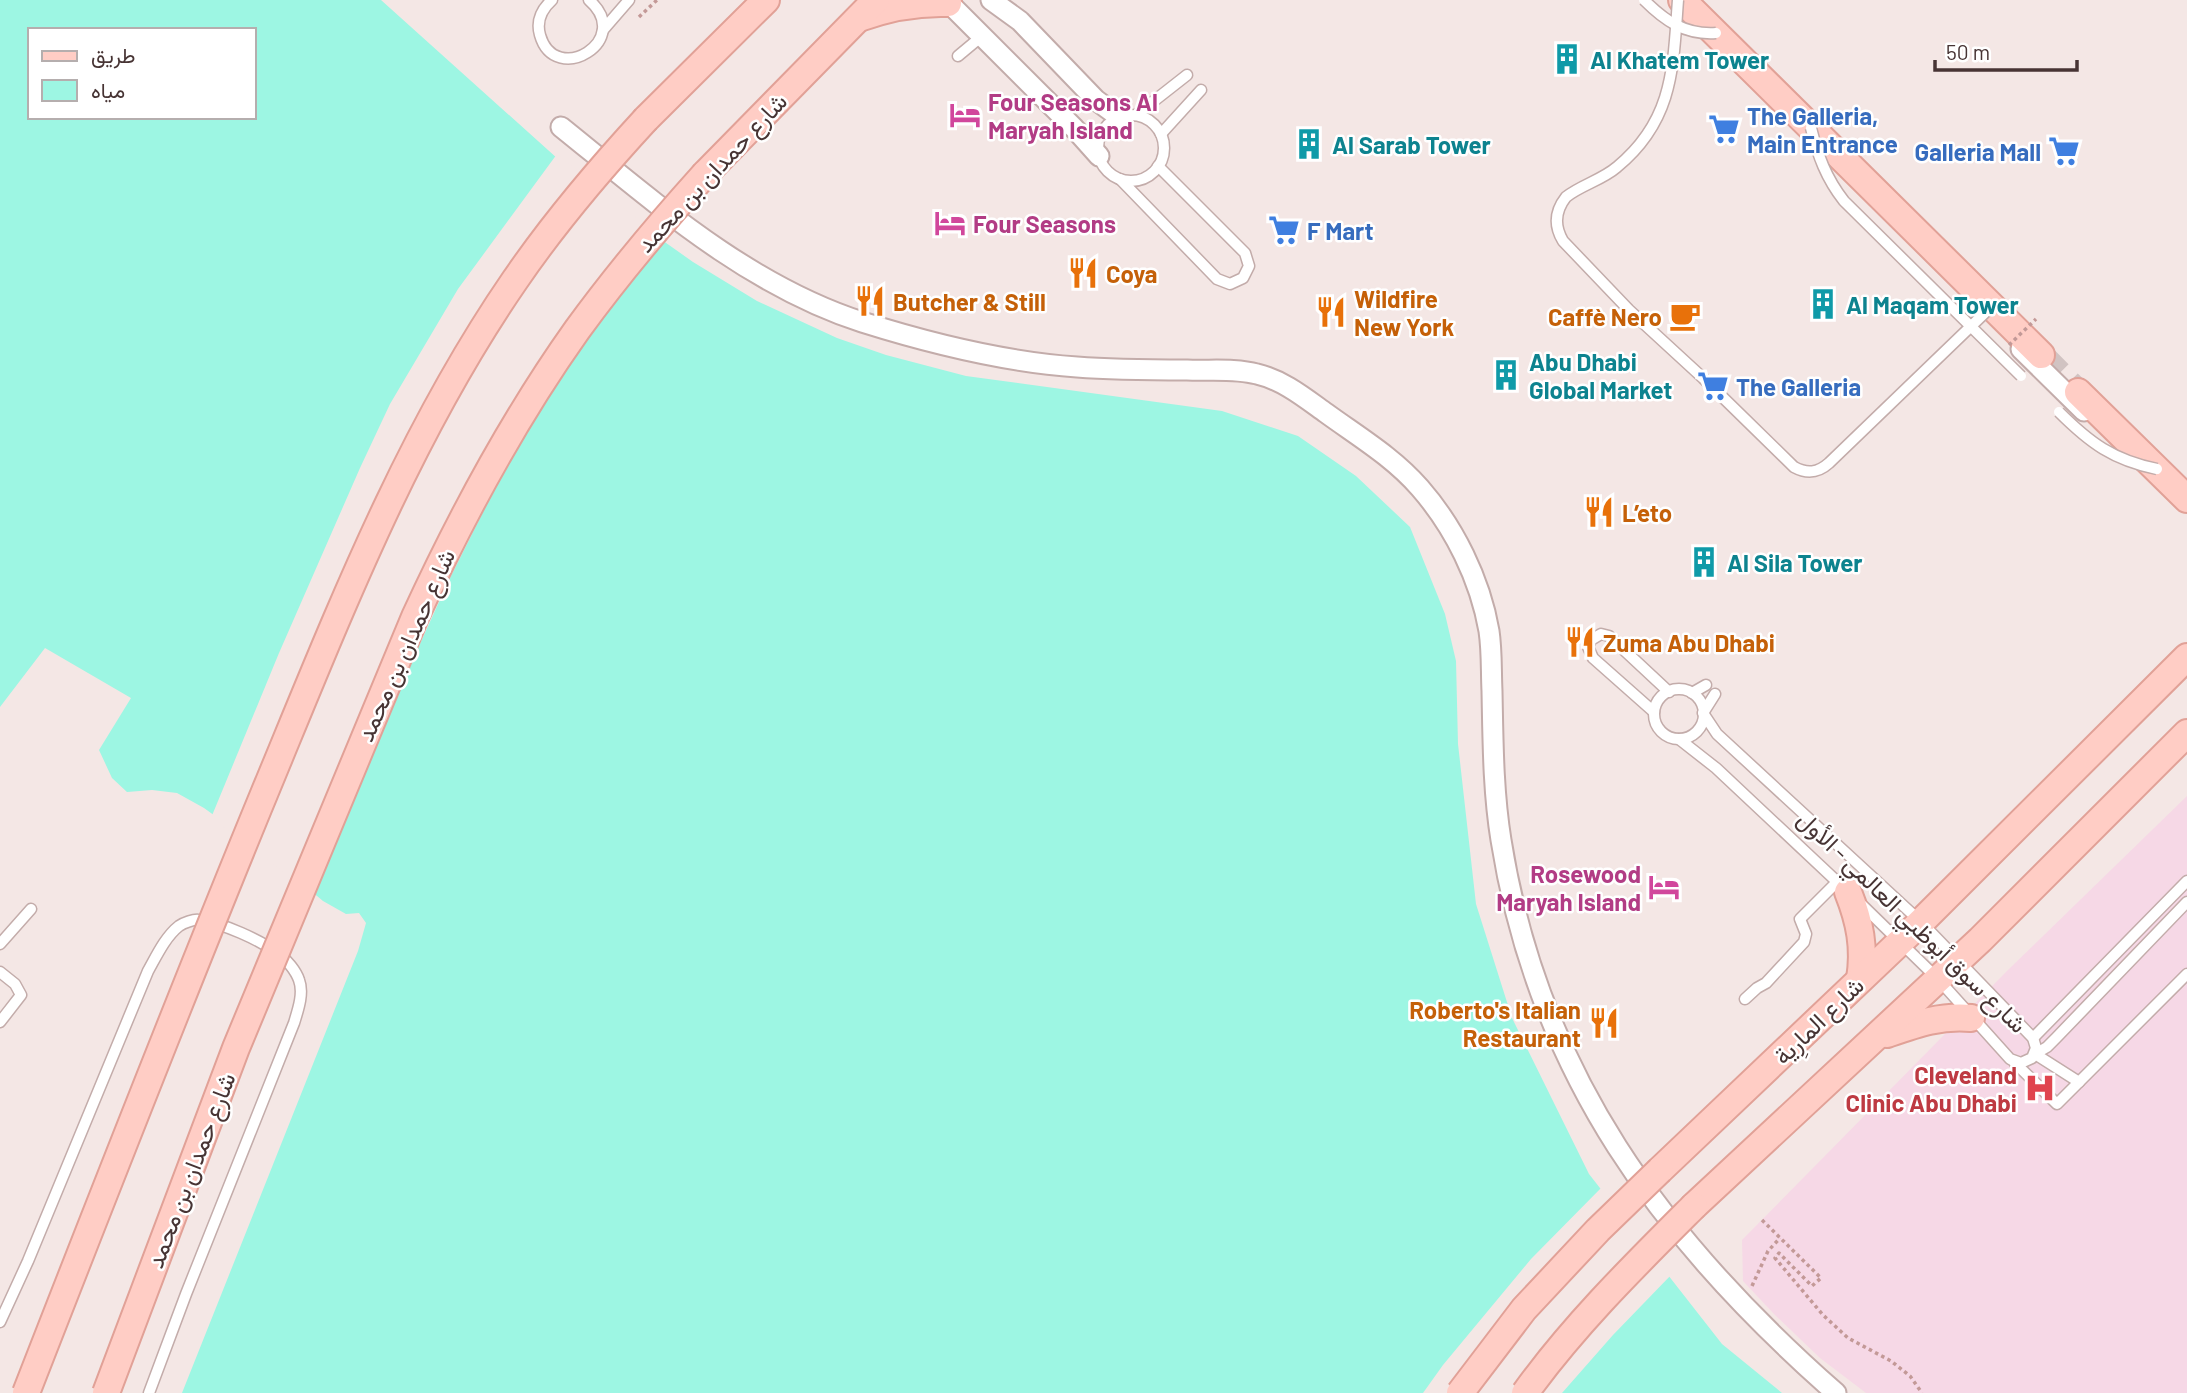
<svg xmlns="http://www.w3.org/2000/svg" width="2187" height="1393" font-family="Barlow,Vazirmatn,sans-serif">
<rect width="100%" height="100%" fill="#f4e7e5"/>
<path fill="#f6d8e6" d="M2187,796v597h-321l-46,-35 -45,-43 -32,-34 -1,-41 266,-270z"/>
<path fill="#9df6e3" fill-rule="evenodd" d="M0,0h381l187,168 60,48 65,46 64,39 80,37 49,17 80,21 256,35 76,25 58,40 54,51 35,87 11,47 2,83 18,160 36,114 77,156 133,170 60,49h-1600l176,-442 8,-28 -7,-10 -13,1 -23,-13 -62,-52 -57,-41 -27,-15 -25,-3 -25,2 -15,-14 -13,-28 32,-52 -86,-50 -45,59zM30,30h224v87h-224z"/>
<g fill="#f4e7e5">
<path d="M557,154l73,59 34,24 -85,108 -70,115 -60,120 -56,123 -79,195 -55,-46 -48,-34 68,-165 81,-185 30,-64 68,-115z"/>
<path d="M1603,1186l69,88 -59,61 -51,58h-139l20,-28 88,-106z"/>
</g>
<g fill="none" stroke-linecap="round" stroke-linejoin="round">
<path stroke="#d1c3c2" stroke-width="26" stroke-dasharray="26 13" stroke-linecap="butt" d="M2041,355l37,37"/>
<defs>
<g id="lane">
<path d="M552,0c-10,9 -16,21 -12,35 15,53 95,5 49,-35"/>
<path d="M603,30l26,-30"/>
<path d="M958,56l24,-20"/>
<path d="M1136,115l51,-40"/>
<circle cx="1131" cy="148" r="33"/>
<path d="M1161,134l40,-44"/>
<path d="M1120,179l97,100 13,5 13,-6 6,-12 -4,-13 -87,-87"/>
<circle cx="1679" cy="714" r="25"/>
<path d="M1692,693l14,-8"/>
<path d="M1715,694l-12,19 14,21 204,188 112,116 3,10 -4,10 -11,5 -11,-4 -72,-80 -77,-75"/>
<path d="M1654,712l-61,-54 -5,-11 3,-7 10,-6 8,2 60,56"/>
<path d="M1679,739l37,29 131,123"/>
<path d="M0,944l31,-35"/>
<path d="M0,972l15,12 6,11 -21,27"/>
<path d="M1745,999l12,-11 9,-5 38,-41 2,-8 -6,-15 37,-37"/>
<path d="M2033,1038l154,-157"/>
<path d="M2014,1062l43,42 130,-130"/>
<path d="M2079,1082l-44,-28 12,-7 9,-9 131,-136"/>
<path d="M0,1322l28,-61 120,-290c8,-14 17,-34 31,-45 4,-3 15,-7 20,-6 24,3 61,20 80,34 8,6 17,17 20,26 5,13 -1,30 -5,43l-108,271 -37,99"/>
</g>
<g id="street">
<path d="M946,0l128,128 25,28"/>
<path d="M991,0l29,21 76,79 23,17"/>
<path d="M561,127c92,74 186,158 301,195 70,22 142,40 215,45 37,3 74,3 110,3 23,1 48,-2 70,4 26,6 48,24 69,39 33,24 67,44 94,75 34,39 60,91 69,143 3,20 2,40 3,60 1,49 1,100 9,149 37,234 161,400 335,553"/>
<path d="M2021,349l63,62"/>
</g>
<g id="secondary">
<path d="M1682,0l359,355"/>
<path d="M859,18c30,-11 58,-16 89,-15"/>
<path d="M646,119l120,-119"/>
<path d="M705,174l171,-174"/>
<path d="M2078,392l109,107"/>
<path d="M1848,892c12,30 17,56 12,87"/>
<path d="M1887,1034c29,-10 54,-19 84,-16"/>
<path d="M1660,1170l261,-248 266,-265"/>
<path d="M1694,1206l286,-266 207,-207"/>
</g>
</defs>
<use href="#lane" stroke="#c3acaa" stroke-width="13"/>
<use href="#street" stroke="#c3acaa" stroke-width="23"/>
<use href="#secondary" stroke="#e1a197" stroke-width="30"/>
<g stroke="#c39997" stroke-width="3.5" stroke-dasharray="3.5 3.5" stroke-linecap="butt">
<path d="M639,17l18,-17"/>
<path d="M1762,1220l59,58 -9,8 -33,-33 -4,5 48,57 25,23 43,23 19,15 12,17"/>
<path d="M1752,1286l16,-35 12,-13"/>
</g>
<use href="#lane" stroke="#fff" stroke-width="10"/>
<use href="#street" stroke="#fff" stroke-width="19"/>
<use href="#secondary" stroke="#ffcdc5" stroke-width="26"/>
<defs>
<g id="lane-bridge">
<path d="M1644,0c21,21 41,35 72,33"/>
<path d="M1678,0c-5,67 -4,120 -61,167 -15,13 -36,18 -51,30 -11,14 -12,29 -3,44l66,69 74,68 91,89c13,7 24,6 35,-4l163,-157"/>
<path d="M1811,128c7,28 15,50 33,73l177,175"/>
<path d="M2059,412c31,31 54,48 98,57"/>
</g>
<g id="secondary-bridge">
<path d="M26,1393c78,-200 156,-400 238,-599 73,-176 142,-356 251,-514 39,-57 84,-110 131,-161"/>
<path d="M106,1393l130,-345 179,-431c46,-100 98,-197 162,-287 40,-55 83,-106 128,-156"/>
<path d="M1460,1393l64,-84 74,-79 62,-60"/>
<path d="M1525,1393c49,-68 110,-128 169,-187"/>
</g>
</defs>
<use href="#lane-bridge" stroke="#c3acaa" stroke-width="13" stroke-linecap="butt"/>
<use href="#secondary-bridge" stroke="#e1a197" stroke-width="30" stroke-linecap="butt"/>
<path stroke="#c39997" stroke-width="3.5" stroke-dasharray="3.5 3.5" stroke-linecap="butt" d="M2009,345l27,-26"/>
<use href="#lane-bridge" stroke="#fff" stroke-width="10"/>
<use href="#secondary-bridge" stroke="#ffcdc5" stroke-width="26"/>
</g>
<defs>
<symbol id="building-bare" viewBox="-9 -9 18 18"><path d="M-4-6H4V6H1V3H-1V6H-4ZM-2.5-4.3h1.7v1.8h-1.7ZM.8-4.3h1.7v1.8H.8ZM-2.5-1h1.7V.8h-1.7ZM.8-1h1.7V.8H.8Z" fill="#0f9aa8" stroke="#fff" stroke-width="2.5" paint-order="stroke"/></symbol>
<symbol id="hotel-bare" viewBox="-9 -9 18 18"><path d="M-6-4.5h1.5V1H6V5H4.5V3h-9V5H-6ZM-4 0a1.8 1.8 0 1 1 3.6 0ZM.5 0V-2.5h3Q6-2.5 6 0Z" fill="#d1479c" stroke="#fff" stroke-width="2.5" paint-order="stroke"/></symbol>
<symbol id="supermarket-bare" viewBox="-9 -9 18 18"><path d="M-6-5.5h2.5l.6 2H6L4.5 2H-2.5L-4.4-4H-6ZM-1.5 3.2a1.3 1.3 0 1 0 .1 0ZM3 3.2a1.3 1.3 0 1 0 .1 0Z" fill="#3f7fe0" stroke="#fff" stroke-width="2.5" paint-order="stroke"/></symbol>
<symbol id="restaurant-bare" viewBox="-9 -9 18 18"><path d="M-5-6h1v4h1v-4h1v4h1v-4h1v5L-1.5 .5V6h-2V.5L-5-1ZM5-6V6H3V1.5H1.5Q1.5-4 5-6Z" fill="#e8710a" stroke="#fff" stroke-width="2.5" paint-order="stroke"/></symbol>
<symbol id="cafe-bare" viewBox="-9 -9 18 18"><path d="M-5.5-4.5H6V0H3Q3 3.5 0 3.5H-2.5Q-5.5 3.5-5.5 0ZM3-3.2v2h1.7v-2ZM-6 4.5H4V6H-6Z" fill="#e8710a" stroke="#fff" stroke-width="2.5" paint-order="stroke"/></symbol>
<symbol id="hospital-bare" viewBox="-9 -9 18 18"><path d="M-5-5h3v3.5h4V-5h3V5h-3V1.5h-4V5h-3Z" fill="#e0444e" stroke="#fff" stroke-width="2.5" paint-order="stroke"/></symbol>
</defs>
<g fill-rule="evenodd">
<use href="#building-bare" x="1545" y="37" width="44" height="44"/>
<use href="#hotel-bare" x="943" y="93" width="44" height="44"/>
<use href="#supermarket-bare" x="1702" y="107" width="44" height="44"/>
<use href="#building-bare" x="1287" y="122" width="44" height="44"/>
<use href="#supermarket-bare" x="2042" y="129" width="44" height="44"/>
<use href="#hotel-bare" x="928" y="201" width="44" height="44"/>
<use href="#supermarket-bare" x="1262" y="208" width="44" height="44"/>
<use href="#restaurant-bare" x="1061" y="251" width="44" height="44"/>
<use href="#restaurant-bare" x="848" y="279" width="44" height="44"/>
<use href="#building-bare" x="1801" y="282" width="44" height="44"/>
<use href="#restaurant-bare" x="1309" y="290" width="44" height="44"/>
<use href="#cafe-bare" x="1663" y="294" width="44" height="44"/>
<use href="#building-bare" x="1484" y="353" width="44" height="44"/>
<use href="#supermarket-bare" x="1691" y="364" width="44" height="44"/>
<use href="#restaurant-bare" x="1577" y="490" width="44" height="44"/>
<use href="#building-bare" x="1682" y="540" width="44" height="44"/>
<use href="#restaurant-bare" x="1558" y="620" width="44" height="44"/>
<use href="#hotel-bare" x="1642" y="865" width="44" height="44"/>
<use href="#restaurant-bare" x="1582" y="1001" width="44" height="44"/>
<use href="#hospital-bare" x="2018" y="1066" width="44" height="44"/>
</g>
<g text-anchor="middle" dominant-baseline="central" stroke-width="5" stroke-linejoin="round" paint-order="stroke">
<g font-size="24" font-weight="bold" fill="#0d838f" stroke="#fff" text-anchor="start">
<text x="1590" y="59">Al Khatem Tower</text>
<text x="1332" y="144">Al Sarab Tower</text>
<text x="1846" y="304">Al Maqam Tower</text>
<text x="1529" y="361">Abu Dhabi<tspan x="1529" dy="28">Global Market</tspan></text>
<text x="1727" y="562">Al Sila Tower</text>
</g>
<g font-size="24" font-weight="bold" fill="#b23c85" stroke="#fff" text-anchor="start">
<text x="988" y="101">Four Seasons Al<tspan x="988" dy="28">Maryah Island</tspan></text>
<text x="973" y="223">Four Seasons</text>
<text x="1641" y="873" text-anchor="end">Rosewood<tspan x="1641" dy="28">Maryah Island</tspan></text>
</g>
<g font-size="24" font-weight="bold" fill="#366cbe" stroke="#fff" text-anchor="start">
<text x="1747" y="115">The Galleria,<tspan x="1747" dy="28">Main Entrance</tspan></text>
<text x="2041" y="151" text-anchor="end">Galleria Mall</text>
<text x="1307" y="230">F Mart</text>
<text x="1736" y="386">The Galleria</text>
</g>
<g font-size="24" fill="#473434" stroke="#fff">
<text transform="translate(711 172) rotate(-47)">شارع حمدان بن محمد</text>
<text transform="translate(405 645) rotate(-66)">شارع حمدان بن محمد</text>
<text transform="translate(1913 921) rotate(44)">شارع سوق أبوظبي العالمي - الأول</text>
<text transform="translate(1818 1020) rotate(-44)">شارع المارِية</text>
<text transform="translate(190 1170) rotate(-69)">شارع حمدان بن محمد</text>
</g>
<g font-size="24" font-weight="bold" fill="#c56008" stroke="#fff" text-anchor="start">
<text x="1106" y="273">Coya</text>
<text x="1354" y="298">Wildfire<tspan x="1354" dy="28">New York</tspan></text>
<text x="893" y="301">Butcher &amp; Still</text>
<text x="1662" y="316" text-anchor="end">Caffè Nero</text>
<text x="1622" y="512">L’eto</text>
<text x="1603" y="642">Zuma Abu Dhabi</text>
<text x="1581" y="1009" text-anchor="end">Roberto's Italian<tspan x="1581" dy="28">Restaurant</tspan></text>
</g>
<g font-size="24" font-weight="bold" fill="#be3a42" stroke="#fff" text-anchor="end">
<text x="2017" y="1074">Cleveland<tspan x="2017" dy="28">Clinic Abu Dhabi</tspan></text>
</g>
</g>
<rect x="28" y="28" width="228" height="91" fill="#ffffff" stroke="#b5aeae" stroke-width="2"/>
<rect x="42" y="51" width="35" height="10" fill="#ffcdc5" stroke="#b5aeae" stroke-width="2"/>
<text x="91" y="63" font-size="21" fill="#473434">طريق</text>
<rect x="42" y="80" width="35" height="21" fill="#9df6e3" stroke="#b5aeae" stroke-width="2"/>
<text x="91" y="98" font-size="21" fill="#473434">مياه</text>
<path d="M1935 60v10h142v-10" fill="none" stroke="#473434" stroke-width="3.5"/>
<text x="1946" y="60" font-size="21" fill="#473434" stroke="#ffffff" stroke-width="5" paint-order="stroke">50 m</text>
</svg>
